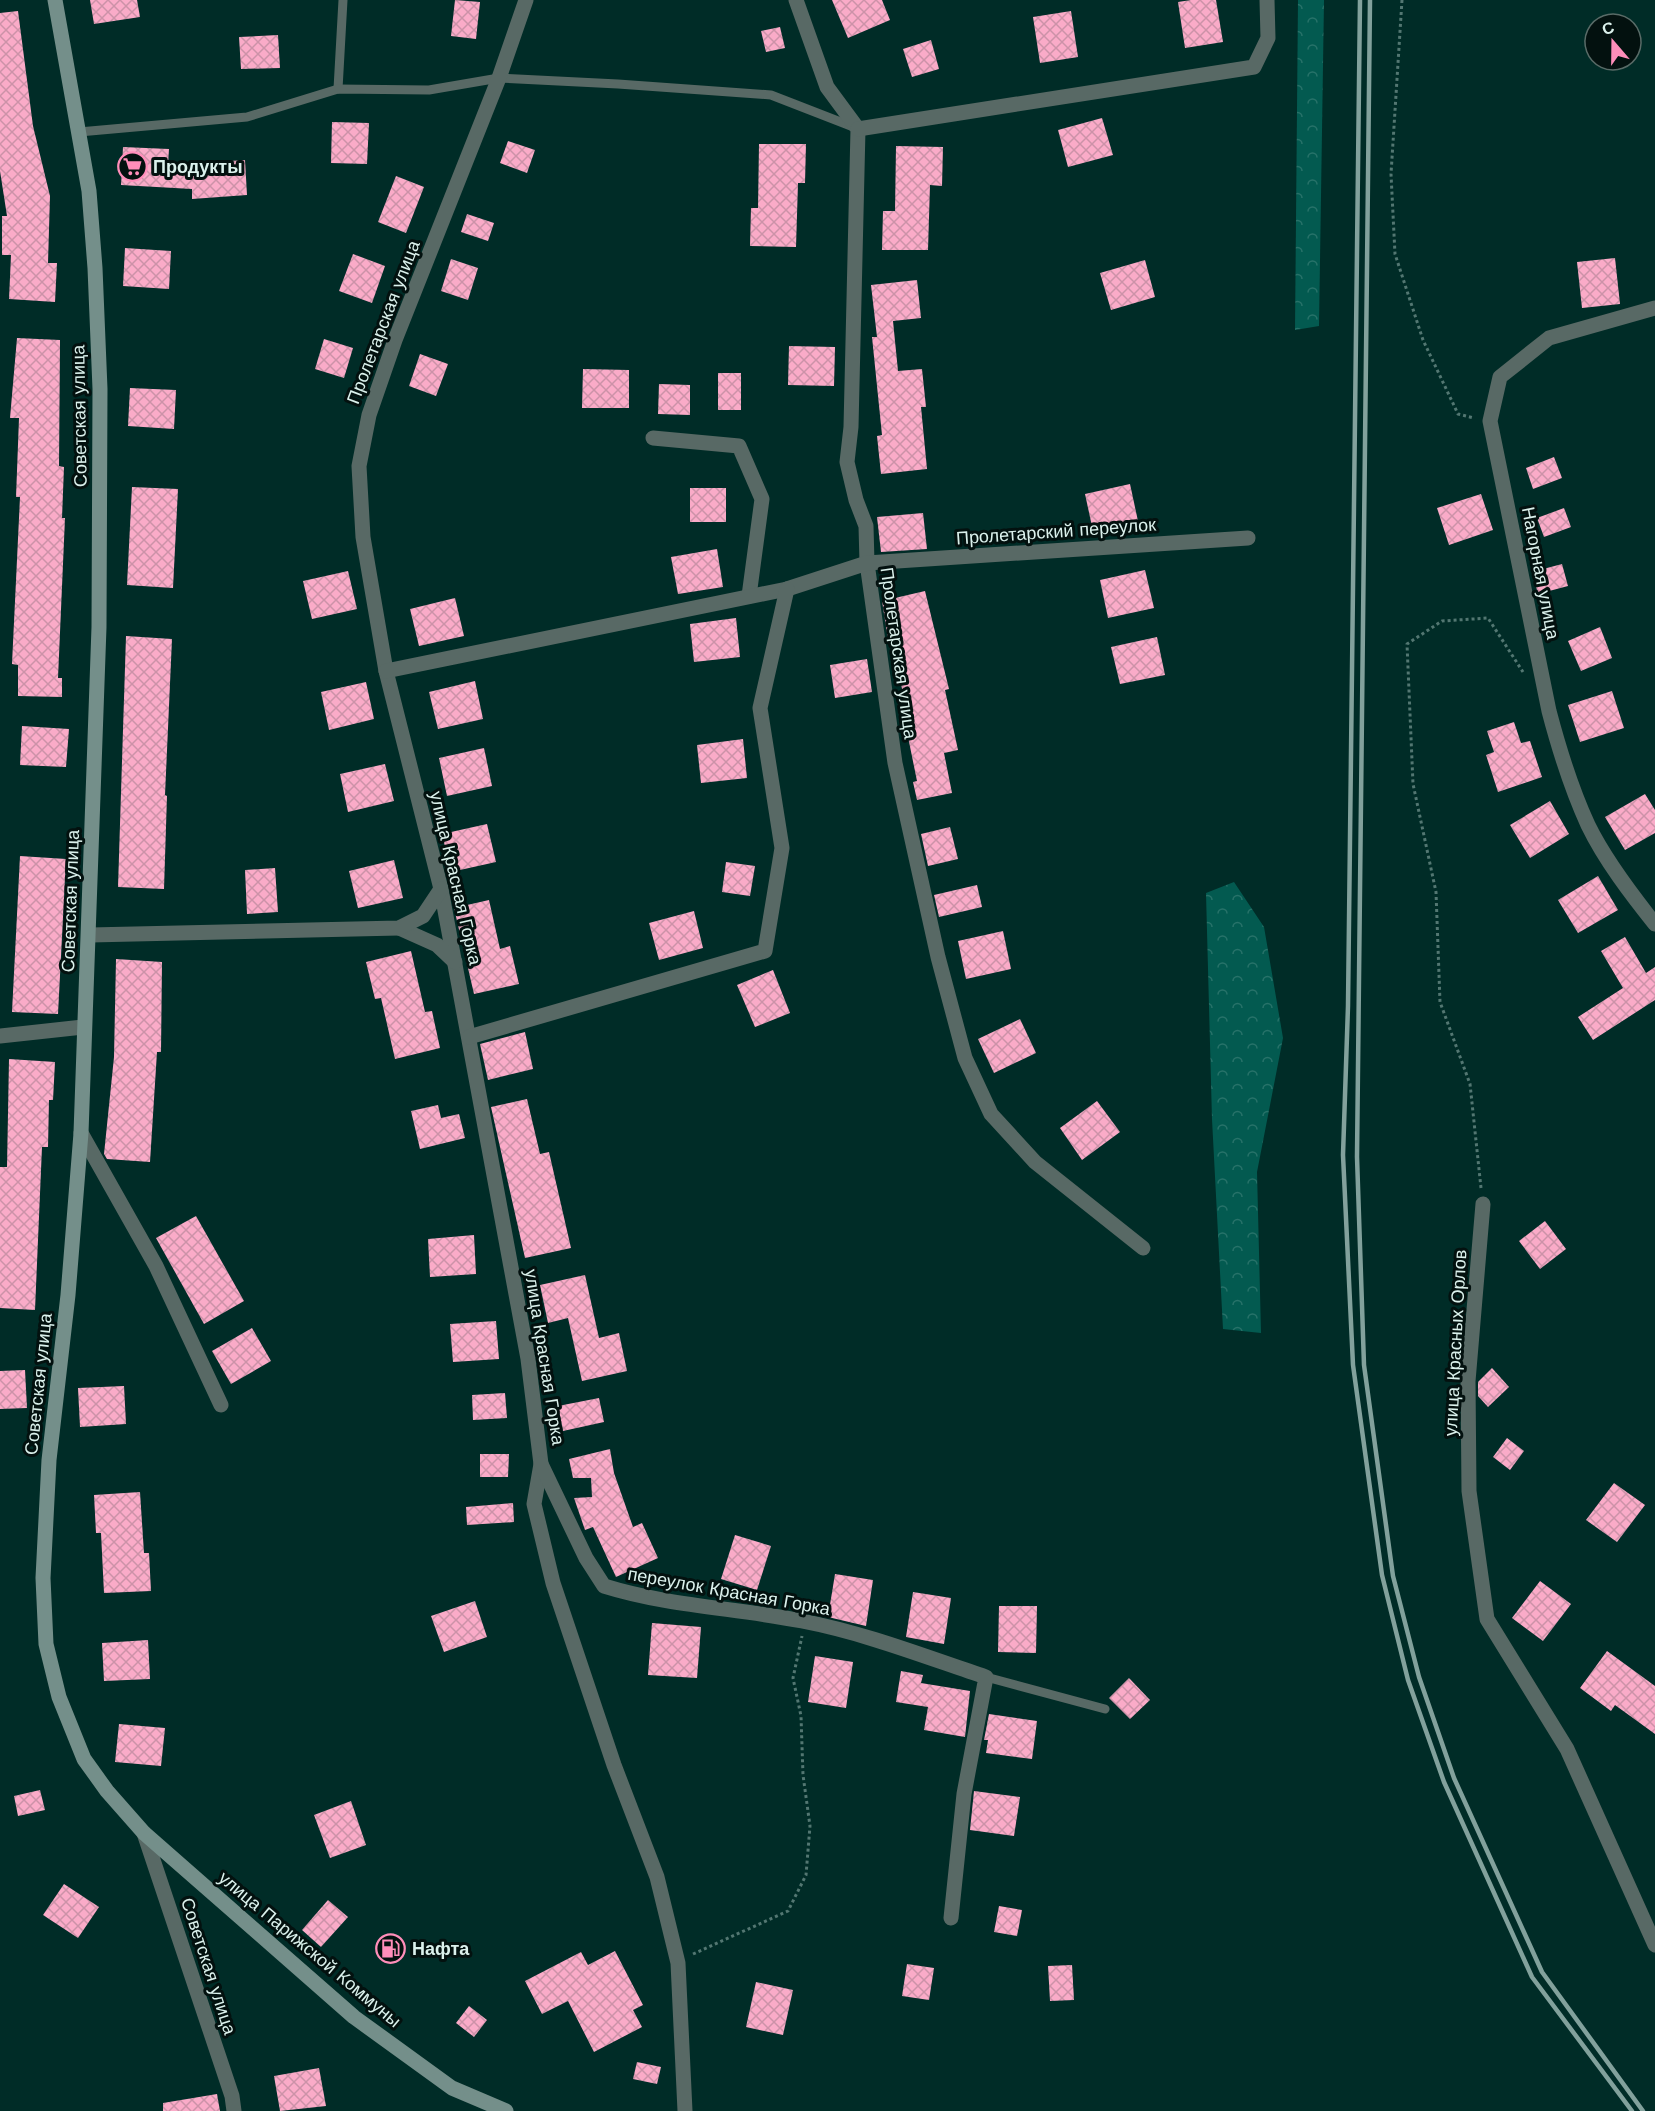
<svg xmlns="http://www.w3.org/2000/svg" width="1655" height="2111" font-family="'Work Sans',sans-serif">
<defs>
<pattern id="forest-crowns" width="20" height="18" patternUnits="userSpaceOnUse" patternTransform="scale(1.5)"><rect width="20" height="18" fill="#035a50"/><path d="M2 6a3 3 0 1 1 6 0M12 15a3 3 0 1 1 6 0" fill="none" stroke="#277269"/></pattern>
<pattern id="building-cross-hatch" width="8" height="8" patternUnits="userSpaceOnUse" patternTransform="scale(1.5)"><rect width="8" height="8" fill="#faabc8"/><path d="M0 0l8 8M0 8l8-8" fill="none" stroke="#cc92a8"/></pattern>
</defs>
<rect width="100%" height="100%" fill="#002c27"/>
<g fill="url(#forest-crowns)">
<path d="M1298,0h26l-5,326 -24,4z"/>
<path d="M1234,882l30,45 19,111 -26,134 4,161 -38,-4 -11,-210 -6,-226z"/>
</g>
<g fill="url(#building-cross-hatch)">
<path d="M90,0h47l3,17 -46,7z"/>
<path d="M455,0l25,2 -4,37 -25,-3z"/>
<path d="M832,0h50l8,20 -42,18z"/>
<path d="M1191,0h25l7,42 -38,6 -7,-46z"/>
<path d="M18,11l15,115 17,70 -2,67h9l-2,39 -46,-3 2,-44h-9v-39h5l-7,-45v-158z"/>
<path d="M1071,11l7,46 -38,6 -7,-46z"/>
<path d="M780,27l5,21 -19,4 -5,-21z"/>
<path d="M278,35l2,33 -39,1 -2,-32z"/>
<path d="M931,40l8,29 -27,8 -9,-28z"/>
<path d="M1102,118l11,37 -45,12 -10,-37z"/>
<path d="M332,122l37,1 -2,41 -36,-1z"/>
<path d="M508,141l27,9 -8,23 -27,-10z"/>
<path d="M759,144h47l-1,39h-7l-2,64 -46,-1 1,-38h7z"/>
<path d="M896,146l47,1 -1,39 -12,-1 -2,65h-46l1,-39h12z"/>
<path d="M123,147l46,2 -1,16 77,-5 2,35 -55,4v-10l-71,-4z"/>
<path d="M396,176l28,11 -18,46 -28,-11z"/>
<path d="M467,214l27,9 -6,18 -27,-9z"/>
<path d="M125,248l46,3 -2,38 -46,-3z"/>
<path d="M353,254l32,12 -13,37 -33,-12z"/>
<path d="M1615,258l5,46 -38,4 -5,-46z"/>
<path d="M451,259l27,9 -10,32 -27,-9z"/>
<path d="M1145,260l10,37 -44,13 -11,-37z"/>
<path d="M917,280l4,38 -28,3 5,50 24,-2 4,38h-5l6,62 -46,5 -4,-38 5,-1 -10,-98h5l-6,-52z"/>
<path d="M17,338l43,2 -1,126 5,1 -2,51h3l-7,160h4v19l-44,-1v-31l-6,-1 8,-167h-4l3,-79h-9z"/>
<path d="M324,339l29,9 -9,30 -29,-9z"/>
<path d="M789,346l46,1 -1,39 -46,-1z"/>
<path d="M420,354l28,10 -12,32 -27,-10z"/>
<path d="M583,369l46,1v38h-47z"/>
<rect x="718" y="373" width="23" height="37"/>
<path d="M659,384l31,1v30l-32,-1z"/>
<path d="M130,388l46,2 -2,39 -46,-3z"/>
<path d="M1554,457l8,21 -29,11 -7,-21z"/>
<path d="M1130,484l8,37 -45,10 -8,-37z"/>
<path d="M132,487l46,2 -5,99 -46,-3z"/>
<rect x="690" y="488" width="36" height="34"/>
<path d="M1481,494l12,36 -44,15 -12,-37z"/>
<path d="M1564,508l7,19 -27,10 -7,-19z"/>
<path d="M923,513l4,36 -46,3 -4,-35z"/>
<path d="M717,549l6,38 -45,7 -7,-37z"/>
<path d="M1562,564l6,22 -30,8 -6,-22z"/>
<path d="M1145,570l9,38 -46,10 -8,-38z"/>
<path d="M348,571l9,38 -45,10 -9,-38z"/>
<path d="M925,591l24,98 -4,1 13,60 -14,3 8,40 -35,7 -4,-18 4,-1 -12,-59 4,-1 -18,-83 -3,1 -6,-38z"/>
<path d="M455,598l9,38 -45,10 -9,-37z"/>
<path d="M736,618l4,39 -46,5 -4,-38z"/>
<path d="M1600,627l12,31 -31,13 -13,-30z"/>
<path d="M126,636l46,3 -7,156 2,1 -3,93 -46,-2z"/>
<path d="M1157,637l8,38 -45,9 -9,-37z"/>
<path d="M867,659l5,33 -37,6 -5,-33z"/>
<path d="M475,681l8,38 -45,10 -9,-37z"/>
<path d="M366,682l8,37 -45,11 -8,-38z"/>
<path d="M1612,691l12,37 -44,14 -12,-37z"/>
<path d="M1514,722l7,21 9,-2 12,36 -44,15 -12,-37 8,-3 -7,-21z"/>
<path d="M22,726l47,3 -3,38 -46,-2z"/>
<path d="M743,739l4,39 -46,5 -4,-38z"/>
<path d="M484,748l8,38 -45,10 -8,-38z"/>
<path d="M385,764l9,37 -46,11 -8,-38z"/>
<path d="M1645,794l10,16v23l-30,17 -20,-33z"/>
<path d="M1550,801l19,33 -39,24 -20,-33z"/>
<path d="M487,824l9,38 -45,10 -9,-38z"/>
<path d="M950,827l8,32 -30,7 -7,-32z"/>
<path d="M20,856l46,3 -8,155 -46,-2z"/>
<path d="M394,860l9,38 -45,10 -9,-37z"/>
<path d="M726,862l29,4 -5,30 -28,-4z"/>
<path d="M275,868l3,44 -31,2 -2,-44z"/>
<path d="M1598,876l20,34 -40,23 -20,-33z"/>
<path d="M977,885l5,22 -43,10 -5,-22z"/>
<path d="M489,900l11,49 10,-3 9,38 -45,10 -20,-86z"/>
<path d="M694,911l9,37 -44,12 -10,-37z"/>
<path d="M1003,931l8,38 -45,10 -8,-38z"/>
<path d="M1625,937l21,36 9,-6v33l-62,40 -15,-23 45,-29 -22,-37z"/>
<path d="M411,951l14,61 7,-1 8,37 -45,11 -14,-61 -6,1 -9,-37z"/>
<path d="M116,959l46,3 -1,90h-4l-7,110 -43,-3 -3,-5 10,-97z"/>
<path d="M773,970l17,43 -35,14 -18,-42z"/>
<path d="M1020,1019l16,34 -42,20 -16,-34z"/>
<path d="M525,1032l8,37 -45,11 -8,-36z"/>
<path d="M9,1059l46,3 -2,38h-4l-1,47h-6l-7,163 -35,-2v-141h7z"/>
<path d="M527,1099l13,55 9,-2 22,96 -46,10 -34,-151z"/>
<path d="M1097,1101l23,31 -38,28 -22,-32z"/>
<path d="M438,1105l3,13 18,-4 6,24 -45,11 -9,-38z"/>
<path d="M196,1216l48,85 -40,23 -48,-86z"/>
<path d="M1545,1221l21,28 -26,20 -21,-28z"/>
<path d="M474,1235l2,39 -46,3 -2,-38z"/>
<path d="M585,1275l14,63 20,-5 8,38 -45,10 -14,-63 -20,5 -8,-38z"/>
<path d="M496,1321l3,38 -46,3 -3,-38z"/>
<path d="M252,1328l19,33 -40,23 -19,-33z"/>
<path d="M1492,1368l17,19 -21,20 -10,-11v-14z"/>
<path d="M25,1370l2,38 -27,1v-38z"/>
<path d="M124,1386l2,38 -46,3 -2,-39z"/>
<path d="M505,1393l2,25 -34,2 -1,-25z"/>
<path d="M599,1398l5,24 -41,9 -5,-25z"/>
<path d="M1507,1438l17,13 -14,19 -17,-13z"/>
<path d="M610,1449l4,24 19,54 9,-4 16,35 -42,19 -23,-50 -8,3 -11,-32 18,-1 -1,-19h-18l-4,-19z"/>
<path d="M480,1454h29l-1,23h-28z"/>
<path d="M1614,1483l31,22 -28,37 -31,-22z"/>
<path d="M140,1492l4,61h5l2,38 -47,2 -3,-60h-5l-2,-38z"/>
<path d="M513,1503l1,19 -47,3 -1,-18z"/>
<path d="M735,1535l36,11 -14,44 -36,-11z"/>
<path d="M835,1574l38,6 -7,46 -38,-9z"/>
<path d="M1540,1581l31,23 -28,37 -31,-23z"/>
<path d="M913,1592l38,6 -7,46 -38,-7z"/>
<path d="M475,1601l12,36 -43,15 -13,-36z"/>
<path d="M999,1606h38l-1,47 -38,-1z"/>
<path d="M652,1623l49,4 -4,51 -49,-3z"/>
<path d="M148,1640l2,39 -46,2 -2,-38z"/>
<path d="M1607,1651l48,35v48l-40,-29 -4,6 -31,-23z"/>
<path d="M815,1656l38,6 -7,46 -38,-6z"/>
<path d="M901,1671l22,4 -2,8 49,8 -5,46 -41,-7 4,-23 -32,-5z"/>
<path d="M1129,1678l21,22 -20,19 -21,-21z"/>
<path d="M989,1714l48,7 -5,38 -46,-6 2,-13h-4z"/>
<path d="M119,1724l46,4 -4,38 -46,-4z"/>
<path d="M40,1790l5,20 -27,6 -4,-20z"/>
<path d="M974,1791l46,6 -6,39 -44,-6z"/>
<path d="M351,1801l15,44 -36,13 -16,-43z"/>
<path d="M64,1884l35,23 -21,31 -35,-23z"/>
<path d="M328,1900l20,17 -27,30 -19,-17z"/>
<path d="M999,1906l23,4 -5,26 -23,-4z"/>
<path d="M615,1951l28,54 -10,5 9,17 -48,25 -26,-51 -26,13 -17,-33 56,-29 7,13z"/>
<path d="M907,1964l27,4 -5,32 -27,-4z"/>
<path d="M1072,1965l2,35 -24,1 -2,-35z"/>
<path d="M756,1982l37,8 -10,45 -37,-8z"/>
<path d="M469,2006l18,14 -13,17 -18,-14z"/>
<path d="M637,2062l24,5 -4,17 -24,-5z"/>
<path d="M319,2068l7,38 -46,5 -6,-35z"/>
<path d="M217,2094l3,17h-57v-8z"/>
</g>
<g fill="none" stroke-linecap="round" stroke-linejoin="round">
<g stroke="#537772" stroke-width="3" stroke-dasharray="3 3" stroke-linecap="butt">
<path d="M1402,0l-11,174 4,80 28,86 35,74 16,4"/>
<path d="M1481,1188l-11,-104 -30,-82 -4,-110 -23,-108 -6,-140 35,-23 46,-3 35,54"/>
<path d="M693,1954l95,-43 18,-36 4,-49 -7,-51 -2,-59 -8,-38 9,-42"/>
</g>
<g stroke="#586965" stroke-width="9">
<path d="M338,89l5,-89"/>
<path d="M79,132l168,-15 91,-28 91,1 70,-12 119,6 153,11 85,33"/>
<path d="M986,1677l119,32"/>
</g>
<g stroke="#586965" stroke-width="15">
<path d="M526,0l-27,78 -104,262 -26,75 -10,51 4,71 23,134 55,218 87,470 13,105 -7,40 19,79 61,182 43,112 21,86 7,148"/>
<path d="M796,0l31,87 31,42 -7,298 -4,35 9,38 10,26 1,37 28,200 43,194 27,101 26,56 44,48 108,86"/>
<path d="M858,129l396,-62 14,-29 -1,-38"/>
<path d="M1655,308l-106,30 -49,39 -10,44 59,290c10,38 22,77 39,114 17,35 43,69 67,99"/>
<path d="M653,438l86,8 23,53 -13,97"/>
<path d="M386,671l401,-82 80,-26 381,-25"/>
<path d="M399,928l38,17 18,17"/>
<path d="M90,935l309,-7 24,-12 18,-27"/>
<path d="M0,1036l83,-9"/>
<path d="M469,1037l296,-86 17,-103 -22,-140 27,-119"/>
<path d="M81,1133l75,133 65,139"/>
<path d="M1483,1204l-15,177 1,110 18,128 80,130 88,196"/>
<path d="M541,1464l45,94 18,28c64,20 132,22 198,35 63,12 124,36 184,56l-22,117 -13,124"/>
<path d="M144,1833l88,263 2,15"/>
</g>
<path stroke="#748f8a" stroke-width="15" d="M55,0l34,191 6,77 5,121 -1,238 -18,506 -13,162 -19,165 -6,118 3,66 13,53 25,62 23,32 37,42 210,184 98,71 54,23"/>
<g stroke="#82a19c" stroke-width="4.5">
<path d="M1360,0l-12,1006 -5,149 10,210 29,210 26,105 36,102 88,195 100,134"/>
<path d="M1370,0l-13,1157 7,208 29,211 26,101 35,101 88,194 101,139"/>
</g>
</g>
<defs>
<symbol id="supermarket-ring" viewBox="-11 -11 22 22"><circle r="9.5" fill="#03110f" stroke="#ff8eba" stroke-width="1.5"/><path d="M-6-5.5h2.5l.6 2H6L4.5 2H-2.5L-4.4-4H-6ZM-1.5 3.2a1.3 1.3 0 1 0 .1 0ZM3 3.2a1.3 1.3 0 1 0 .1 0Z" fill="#ff8eba"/></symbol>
<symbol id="fuel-ring" viewBox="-11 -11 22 22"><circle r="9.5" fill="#03110f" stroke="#ff8eba" stroke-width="1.5"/><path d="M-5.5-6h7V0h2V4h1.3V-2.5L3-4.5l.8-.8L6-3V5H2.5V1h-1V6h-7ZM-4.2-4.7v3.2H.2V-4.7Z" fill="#ff8eba"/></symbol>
</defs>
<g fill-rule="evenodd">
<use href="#supermarket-ring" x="116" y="150" width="33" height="33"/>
<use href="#fuel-ring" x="374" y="1932" width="33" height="33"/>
</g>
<g text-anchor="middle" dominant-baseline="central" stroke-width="6" stroke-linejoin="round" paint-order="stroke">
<g font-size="18" font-weight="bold" fill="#dbf1ec" stroke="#03110f" text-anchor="start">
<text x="153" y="166">Продукты</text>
<text x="412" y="1948">Нафта</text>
</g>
<g font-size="18" fill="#dbf1ec" stroke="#03110f">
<text transform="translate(383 322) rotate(-69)">Пролетарская улица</text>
<text transform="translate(79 416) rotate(-91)">Советская улица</text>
<text transform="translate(1056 531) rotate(-4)">Пролетарский переулок</text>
<text transform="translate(1541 573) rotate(79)">Нагорная улица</text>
<text transform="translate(899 653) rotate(82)">Пролетарская улица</text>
<text transform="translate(456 878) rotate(77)">улица Красная Горка</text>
<text transform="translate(70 901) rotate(-88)">Советская улица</text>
<text transform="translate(1455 1343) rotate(-87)">улица Красных Орлов</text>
<text transform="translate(545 1357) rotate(81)">улица Красная Горка</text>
<text transform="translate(38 1384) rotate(-84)">Советская улица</text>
<text transform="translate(729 1591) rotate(10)">переулок Красная Горка</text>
<text transform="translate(310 1949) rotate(40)">улица Парижской Коммуны</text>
<text transform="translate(209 1966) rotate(72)">Советская улица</text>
</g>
</g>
<g transform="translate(1613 42) rotate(340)"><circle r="28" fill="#03110f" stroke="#596b67" stroke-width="1.5"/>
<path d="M0-4.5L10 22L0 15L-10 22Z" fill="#ff8eba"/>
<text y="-9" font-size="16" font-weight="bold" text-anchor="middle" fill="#dbf1ec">С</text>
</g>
</svg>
